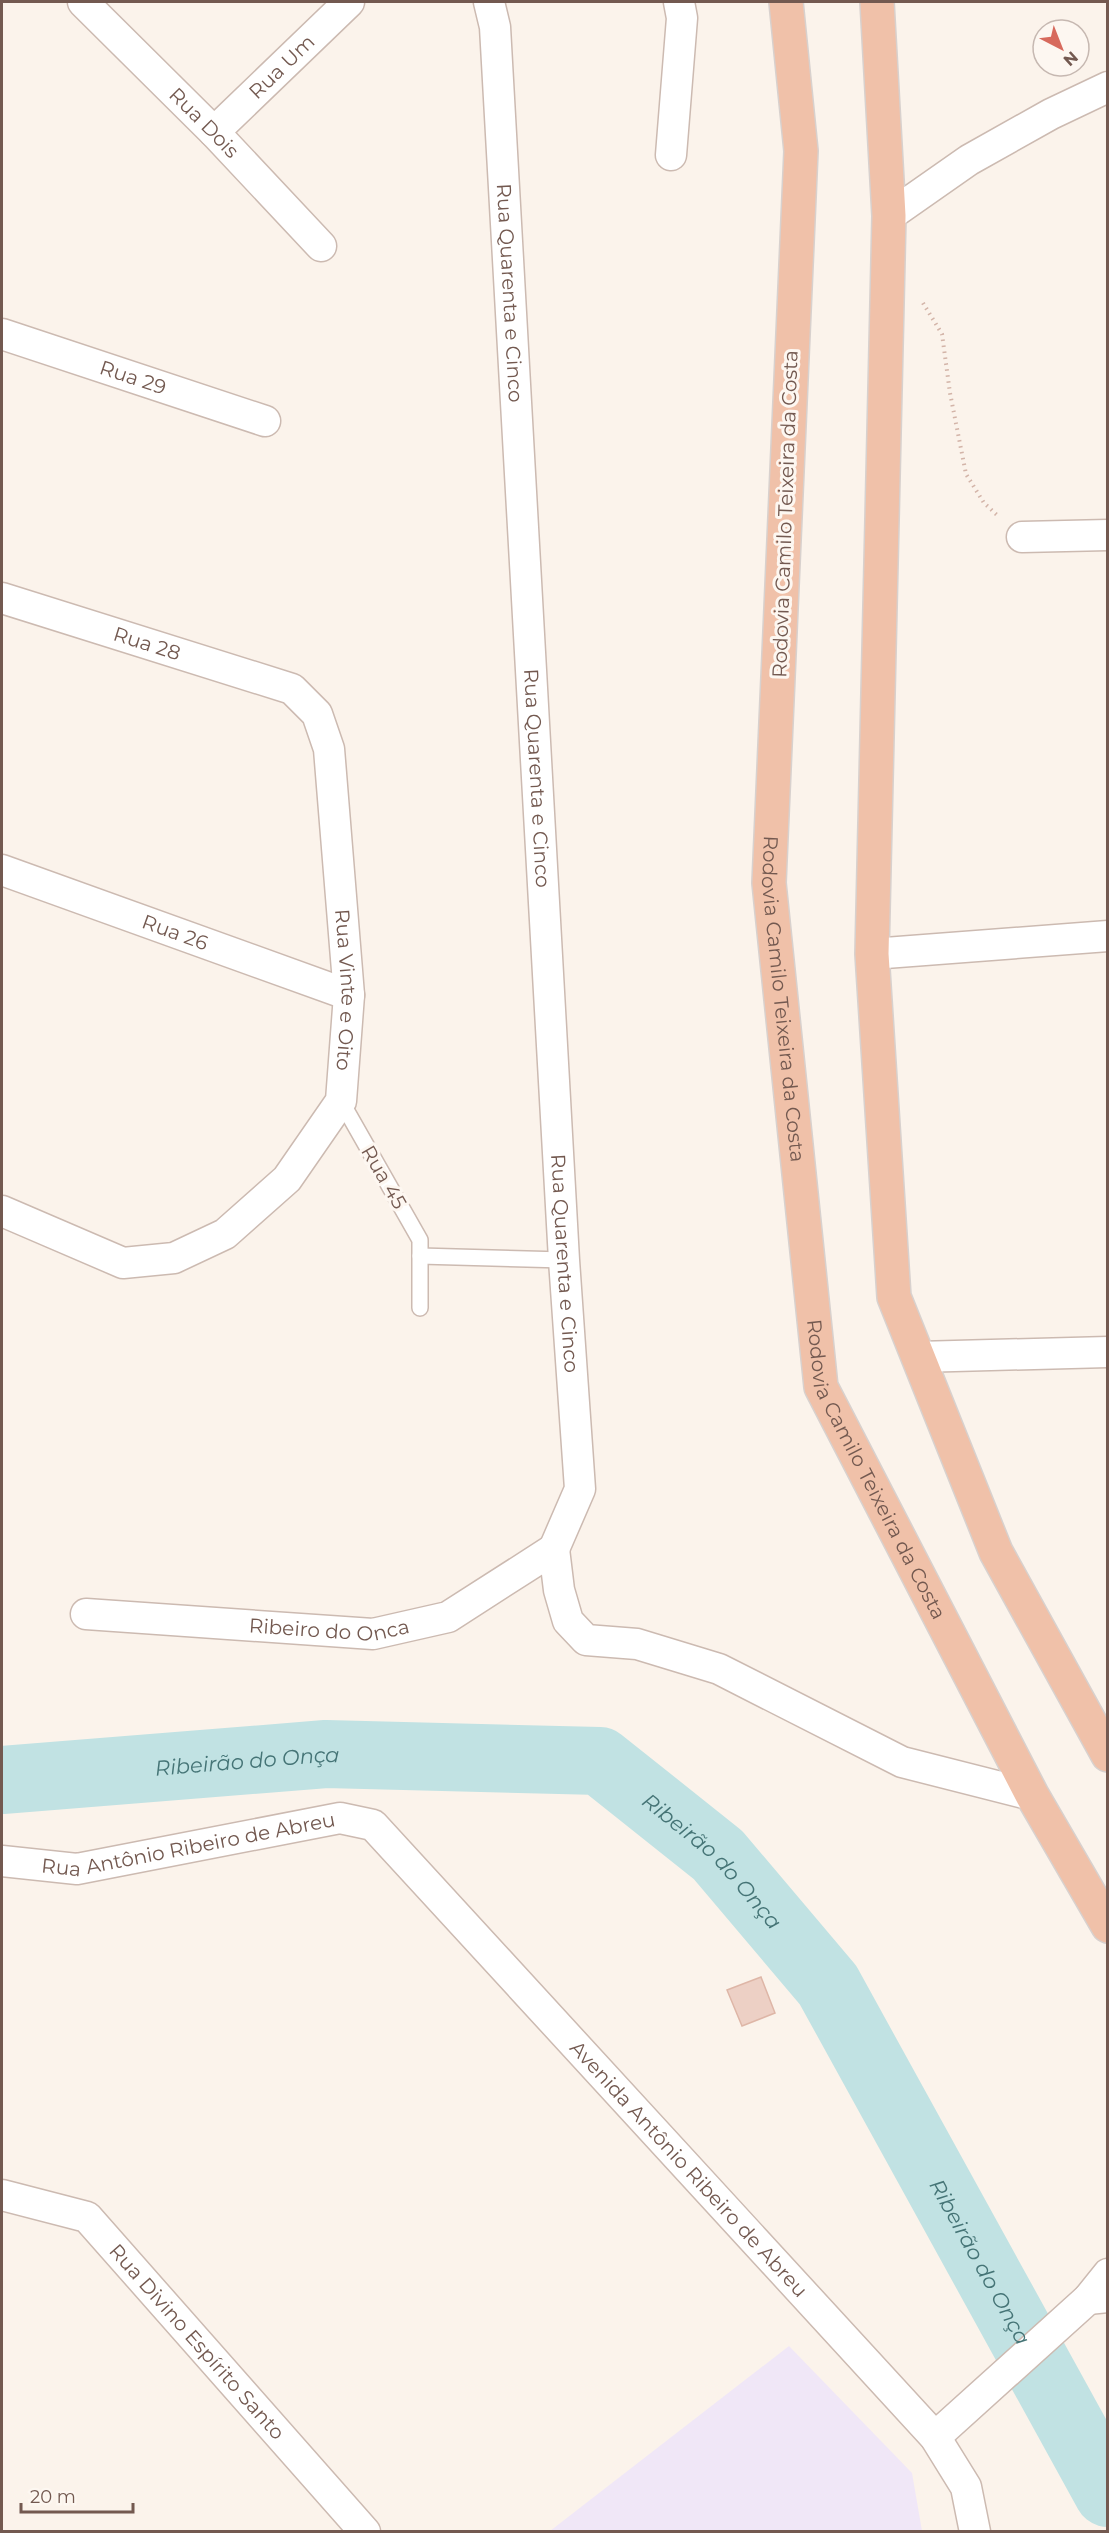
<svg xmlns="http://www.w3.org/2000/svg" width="1109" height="2533" font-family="Montserrat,sans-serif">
<rect width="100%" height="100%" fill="#fbf3eb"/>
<path fill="#f0e7f7" d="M789,2346l123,127 10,58h-372z"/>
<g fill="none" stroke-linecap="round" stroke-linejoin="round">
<path stroke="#c1e2e3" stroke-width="68" id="s1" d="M2,1780l324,-26 274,7 118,94 110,130 280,508"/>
</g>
<path fill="#edd0c5" stroke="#deb6a7" stroke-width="1.5" d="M761,1977l14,36 -33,13 -15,-36z"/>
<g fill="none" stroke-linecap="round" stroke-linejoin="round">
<defs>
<g id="service">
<path d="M341,1101l79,139v68"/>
<path d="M420,1256l144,4"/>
</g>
<g id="minor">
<path id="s2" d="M83,2l131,130 107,114"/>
<path id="s3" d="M489,2l6,25 69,1233 16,229 -26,60"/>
<path id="s4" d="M214,132l135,-130"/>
<path d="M671,155l11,-137 -3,-16"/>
<path d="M889,216l80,-56 82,-46 57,-27"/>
<path id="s5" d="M2,334l263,87"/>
<path d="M1022,537l86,-2"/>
<path id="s6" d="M2,598l290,91 25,25 12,35 20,246 -8,106 -54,78 -62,55 -51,24 -51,5 -121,-52"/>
<path id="s7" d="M2,870l347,125"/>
<path d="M872,954l236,-18"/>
<path d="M918,1357l190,-5"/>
<path d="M554,1549l5,41 9,31 18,19 51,4 82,25 183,93 130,33"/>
<path id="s8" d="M86,1614l287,20 75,-17 106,-68"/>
<path id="s9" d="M2,1861l75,8 263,-51 33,7 562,612 31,50 9,45"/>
<path id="s10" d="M2,2195l85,22 278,315"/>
<path d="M1108,2274l-20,25 20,-2"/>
<path d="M935,2437l153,-138"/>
</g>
<g id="trunk">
<path id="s11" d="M786,2l15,149 -32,732 52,504 211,408 76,131"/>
<path d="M877,2l12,214 -17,738 22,343 102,255 112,203"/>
</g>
</defs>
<use href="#service" stroke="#ccbab1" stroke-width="18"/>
<use href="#minor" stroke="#ccbab1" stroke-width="33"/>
<use href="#trunk" stroke="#d8d1ce" stroke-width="36"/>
<path stroke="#d3b4a8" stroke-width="4" stroke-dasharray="1.5 4.5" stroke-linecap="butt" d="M923,303l19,31 8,59 16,81 18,29 13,12"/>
<use href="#service" stroke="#fff" stroke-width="15"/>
<use href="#minor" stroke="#fff" stroke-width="30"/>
<use href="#trunk" stroke="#f0c1a9" stroke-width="33"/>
</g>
<g text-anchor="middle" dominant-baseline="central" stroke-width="6" stroke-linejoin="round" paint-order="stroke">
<g font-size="20" fill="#735950" stroke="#fdf7f1">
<text stroke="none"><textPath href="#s4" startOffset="94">Rua Um</textPath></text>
<text stroke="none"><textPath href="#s2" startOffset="171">Rua Dois</textPath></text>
<text stroke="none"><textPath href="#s3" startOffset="292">Rua Quarenta e Cinco</textPath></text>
<text stroke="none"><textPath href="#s5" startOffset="138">Rua 29</textPath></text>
<text transform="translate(785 514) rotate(-88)">Rodovia Camilo Teixeira da Costa</text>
<text stroke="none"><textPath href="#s6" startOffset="152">Rua 28</textPath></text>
<text stroke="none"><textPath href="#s3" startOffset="778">Rua Quarenta e Cinco</textPath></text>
<text stroke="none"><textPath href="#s7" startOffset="184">Rua 26</textPath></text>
<text stroke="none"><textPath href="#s6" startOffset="618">Rua Vinte e Oito</textPath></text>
<text stroke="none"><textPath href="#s11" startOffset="999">Rodovia Camilo Teixeira da Costa</textPath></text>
<text transform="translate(384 1177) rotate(60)">Rua 45</text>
<text stroke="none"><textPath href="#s3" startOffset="1264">Rua Quarenta e Cinco</textPath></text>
<text stroke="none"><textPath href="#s11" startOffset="1485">Rodovia Camilo Teixeira da Costa</textPath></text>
<text stroke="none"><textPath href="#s8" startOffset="244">Ribeiro do Onca</textPath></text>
<text stroke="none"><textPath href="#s9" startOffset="189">Rua Antônio Ribeiro de Abreu</textPath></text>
<text stroke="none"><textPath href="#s9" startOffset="844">Avenida Antônio Ribeiro de Abreu</textPath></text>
<text stroke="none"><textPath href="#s10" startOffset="254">Rua Divino Espírito Santo</textPath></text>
</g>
<g font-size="21" font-style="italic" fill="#457476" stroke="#fdf7f1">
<text stroke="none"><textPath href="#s1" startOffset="246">Ribeirão do Onça</textPath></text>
<text stroke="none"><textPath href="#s1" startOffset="750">Ribeirão do Onça</textPath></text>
<text stroke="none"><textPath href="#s1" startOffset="1236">Ribeirão do Onça</textPath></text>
</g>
</g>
<rect width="1109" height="2533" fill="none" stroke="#735950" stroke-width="6"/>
<g transform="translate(1061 48) rotate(138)"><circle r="28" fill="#fdf7f1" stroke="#c6b8b1" stroke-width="1.5"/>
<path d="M0-4.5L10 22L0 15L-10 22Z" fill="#d76a5d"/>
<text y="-9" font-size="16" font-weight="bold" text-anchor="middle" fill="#735950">N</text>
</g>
<path d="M21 2503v9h112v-9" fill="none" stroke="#735950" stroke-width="3"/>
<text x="30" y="2503" font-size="18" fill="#735950" stroke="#fdf7f1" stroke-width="4.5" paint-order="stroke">20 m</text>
</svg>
